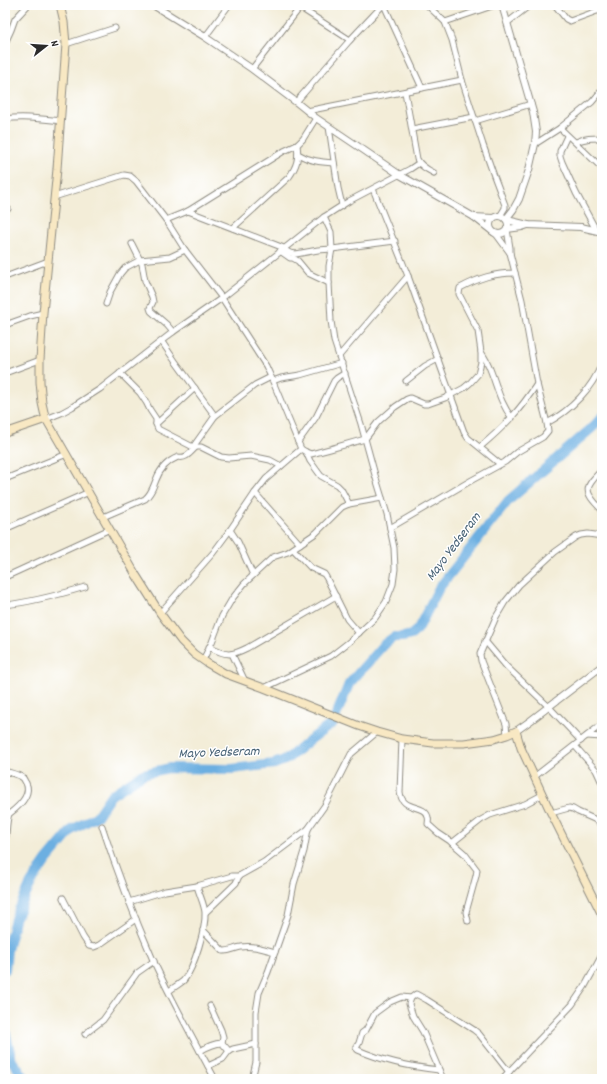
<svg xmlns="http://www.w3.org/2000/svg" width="607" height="1084" font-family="Dekko,sans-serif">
<rect width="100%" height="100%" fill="#fff"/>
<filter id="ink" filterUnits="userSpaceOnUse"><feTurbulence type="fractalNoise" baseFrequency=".025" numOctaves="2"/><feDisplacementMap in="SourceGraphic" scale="8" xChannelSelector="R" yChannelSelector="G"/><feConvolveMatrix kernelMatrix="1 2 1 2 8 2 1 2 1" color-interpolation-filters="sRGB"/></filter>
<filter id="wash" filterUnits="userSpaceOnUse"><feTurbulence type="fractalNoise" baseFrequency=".012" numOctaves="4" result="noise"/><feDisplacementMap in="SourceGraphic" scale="16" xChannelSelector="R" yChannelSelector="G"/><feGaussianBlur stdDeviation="0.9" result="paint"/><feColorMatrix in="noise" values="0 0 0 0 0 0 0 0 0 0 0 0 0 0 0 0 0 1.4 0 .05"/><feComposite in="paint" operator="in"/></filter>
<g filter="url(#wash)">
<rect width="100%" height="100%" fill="#f3edd8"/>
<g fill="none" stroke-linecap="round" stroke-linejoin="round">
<g stroke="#6cafe1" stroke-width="10">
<path d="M5,970l2,-20 8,-31 16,-36 15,-22 26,-31 25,-14 14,-21 32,-21 26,-6 63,1 42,-5 13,-5 24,-20 22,-16 16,-39 34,-39 11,-8h9l8,-2 7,-6 21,-41 69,-87 85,-74 9,-10"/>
<path d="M5,1019v11l7,31 14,18"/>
</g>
</g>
</g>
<g filter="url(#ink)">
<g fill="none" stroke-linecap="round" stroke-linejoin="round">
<defs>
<g id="minor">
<path d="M296,5l54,35"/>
<path d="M384,5l38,83"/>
<path d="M427,5l18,17 7,18 10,40 21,65 11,31 11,29v3l-5,8"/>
<path d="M555,5l11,14 4,2 27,-10h5"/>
<path d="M445,22l50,-17"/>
<path d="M507,23l23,-18"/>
<path d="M205,37l24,-32"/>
<path d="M5,43l6,-13 4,-11 13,-14"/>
<path d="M66,44l49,-16"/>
<path d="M252,69l50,-64"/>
<path d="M405,92l12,67c3,7 11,11 17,14"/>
<path d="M296,102l54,-62 33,-35"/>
<path d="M307,111l155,-31"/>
<path d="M5,119c19,-3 37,0 56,2"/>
<path d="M475,121l56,-17"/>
<path d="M329,127l9,61 4,17"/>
<path d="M560,128l42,40"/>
<path d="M412,129l62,-12"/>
<path d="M567,136l-7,15v5l2,6 14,31 20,37"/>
<path d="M576,142c9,-4 16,-4 26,-4"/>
<path d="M535,144l25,-16 32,-26 10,-12"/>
<path d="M298,154c11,7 23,8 36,9"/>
<path d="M373,189l35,87 56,156 4,6 32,26"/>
<path d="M54,197l70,-22 6,1 6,5 30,39 19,30 37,48 44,68 5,11 30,72 5,3 5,2 19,-5 35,-10 13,-17 17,-15 12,-8 3,-1 14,6h4l17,-6 19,-10 6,-5 8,-9 3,-12v-10l-3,-21 -19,-37 1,-6c19,-10 34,-15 55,-15"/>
<path d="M5,208l3,1"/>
<path d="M188,211l96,37"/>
<path d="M166,220l22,-9 96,-60 13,-6 6,-6 13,-21"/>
<path d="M233,228l56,-51c8,-11 10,-19 8,-32"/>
<path d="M496,234l14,19"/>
<path d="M132,244l10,20 3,17 7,16 1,5 -3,6 1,3 16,14 6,7"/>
<path d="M283,249l7,4 6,1 22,-4 14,-1 63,-8"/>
<path d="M280,251l10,7h3l5,3 10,12 21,10"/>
<path d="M5,277l43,-16"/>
<path d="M106,304l4,-12 10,-18 5,-6 15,-8 30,-3 15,-7"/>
<path d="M5,325l25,-9 13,-3"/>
<path d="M162,342l13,19 40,55"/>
<path d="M481,352c4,6 7,11 9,17 7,17 10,34 22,49"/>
<path d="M339,356l69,-80"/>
<path d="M5,373l35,-13"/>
<path d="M120,373l20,20 6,9 4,8 6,9v5l2,5 35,18h8l20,10 8,1 22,-2 19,4 11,6"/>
<path d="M273,381l8,-3 19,-3 42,-12"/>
<path d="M406,381l19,-15 13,-7"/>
<path d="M46,419l15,-6 11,-6 28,-18 73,-57 49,-34 102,-81 25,-16 61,-32 9,-6"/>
<path d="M547,423c24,-13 45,-34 55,-60"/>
<path d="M156,424l39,-36"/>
<path d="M298,442l18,-25 18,-36 3,-3 8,-5"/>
<path d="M193,447l22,-31 40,-31 16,-8"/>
<path d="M480,447c24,-20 40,-37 57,-63"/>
<path d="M306,452l4,9 11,15 16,9 4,4 8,15"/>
<path d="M602,470c-18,18 -19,21 0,40"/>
<path d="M5,479l62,-25"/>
<path d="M255,493l45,51"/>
<path d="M103,517l42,-18c7,-6 8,-12 11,-19 4,-11 12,-19 22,-23 8,2 12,-4 18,-10"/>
<path d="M390,528l82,-48 33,-18 12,-10 26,-15 5,-6 -1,-8 -10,-39 -15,-84 -12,-47v-5l-3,-19"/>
<path d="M5,529l84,-37"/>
<path d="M230,530l8,12 15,33"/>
<path d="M293,549l18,19 13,6 2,3 21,42 12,14"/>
<path d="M5,577l105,-48"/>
<path d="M5,605c28,-3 53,-10 80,-18"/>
<path d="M160,613l53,-60 17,-23 25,-37 11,-14 35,-30"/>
<path d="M485,641l21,25 43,41 32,34"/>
<path d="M209,647c17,9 22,9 38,1l89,-52"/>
<path d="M232,654l13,27"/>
<path d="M203,660l9,-18 10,-26 10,-17 12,-15 15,-14 14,-13 15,-5 28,-19 26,-26 7,-3 33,-6"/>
<path d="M264,688l67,-32 18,-14 26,-24 11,-16 7,-18 2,-15 -1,-21 -7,-34 -12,-39 -14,-51 -27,-83 -3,-20 -2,-38v-17l3,-17 -1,-17 -7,-15"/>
<path d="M507,735l-1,-11 -25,-63 -1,-7 16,-37 9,-15 14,-17 36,-33 21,-15 5,-2 7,-1 14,2"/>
<path d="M587,736l15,1"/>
<path d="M402,739l-2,53c2,20 24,11 28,25 1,3 0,5 0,7l10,9 12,8 15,13 12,16 -1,6 -10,36 2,9"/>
<path d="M575,746l21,24 6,13"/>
<path d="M5,771c5,2 13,3 18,7 1,1 2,4 3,5 6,12 -9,25 -17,31 -3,9 -2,18 -4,27"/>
<path d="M534,777l68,-53"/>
<path d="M551,813l18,-5 4,1 5,3 16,7 8,6"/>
<path d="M102,826c15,46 32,90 51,134 19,41 41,80 62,119"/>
<path d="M452,843l29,-23 9,-5 35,-11 17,-9"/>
<path d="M63,898l20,39 6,9 5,1 5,-2 37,-26"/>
<path d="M129,902l36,-11 32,-5 35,-10h7l25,-14 44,-33 17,-24 26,-51 26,-22"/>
<path d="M206,912l30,-29 3,-7"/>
<path d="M203,930l20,21c6,1 11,-3 18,-4 12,-2 23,2 34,5"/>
<path d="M169,991c5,-4 11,-7 15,-11 10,-12 22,-52 21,-67 0,-7 -6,-19 -8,-27"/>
<path d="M411,998l-9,-1 -12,5 -15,11 -9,17 -4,3 -3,10 -3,5 2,2c25,11 53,17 81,20"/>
<path d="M210,1006l11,24 2,7 -1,6 7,8"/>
<path d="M85,1034l18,-14 34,-47 17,-12"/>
<path d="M200,1051c7,-4 14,-8 22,-8"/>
<path d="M208,1066l15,-7 6,-8 4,-2 23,-5"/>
<path d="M252,1079l4,-17v-50l3,-19 9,-21 20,-57 6,-31 10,-33 4,-22"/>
<path d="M443,1079l-20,-47 -10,-16 -4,-12 2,-6 5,-4 11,6 47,30 5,4 30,38"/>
<path d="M502,1079l70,-74 13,-19 17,-31"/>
</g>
<g id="tertiary">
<path d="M153,5l52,32 47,32 44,33 20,16 49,33 35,24 74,42 18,14"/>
<path d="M502,5l31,107 3,20 -1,12 -6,26 -10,29 -6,11 -7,9"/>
<circle cx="499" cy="225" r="9"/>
<path d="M474,217l19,1"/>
<path d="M507,220l21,5 53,2 21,5"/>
<path d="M507,229l15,-2 6,-2"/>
<path d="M516,731l14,-10 72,-55"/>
</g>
<g id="secondary">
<path d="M60,5l4,17 2,22 -9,125 -14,144 -3,47v22l2,21 2,9 2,7 90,156 24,38 21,28 13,13 13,9 19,11 38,14 95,38 18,6 25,7 31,4h31l30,-4 13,-4 9,-4 5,17 30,65 51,102"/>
<path d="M5,433l41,-14"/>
</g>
</defs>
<use href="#minor" stroke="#8f8c82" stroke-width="7"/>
<use href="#tertiary" stroke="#8f8c82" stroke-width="8"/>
<use href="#secondary" stroke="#8f8c82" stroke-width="9"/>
<use href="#minor" stroke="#fff" stroke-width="5"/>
<use href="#tertiary" stroke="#fff" stroke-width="6"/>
<use href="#secondary" stroke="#f8e8c3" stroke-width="7"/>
</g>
</g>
<g text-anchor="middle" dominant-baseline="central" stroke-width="3" stroke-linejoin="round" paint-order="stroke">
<g font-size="14" font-style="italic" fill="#456074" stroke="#fff">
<text transform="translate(454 547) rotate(-53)">Mayo Yedseram</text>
<text transform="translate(219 753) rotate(-2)">Mayo Yedseram</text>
</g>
</g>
<rect width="607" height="1084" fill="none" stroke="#fff" stroke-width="20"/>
<g transform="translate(46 46) rotate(73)" stroke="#ffffff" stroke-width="3" paint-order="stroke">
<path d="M0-3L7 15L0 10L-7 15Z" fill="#2b2b2b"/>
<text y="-6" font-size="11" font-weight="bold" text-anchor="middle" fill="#2b2b2b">N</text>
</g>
</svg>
